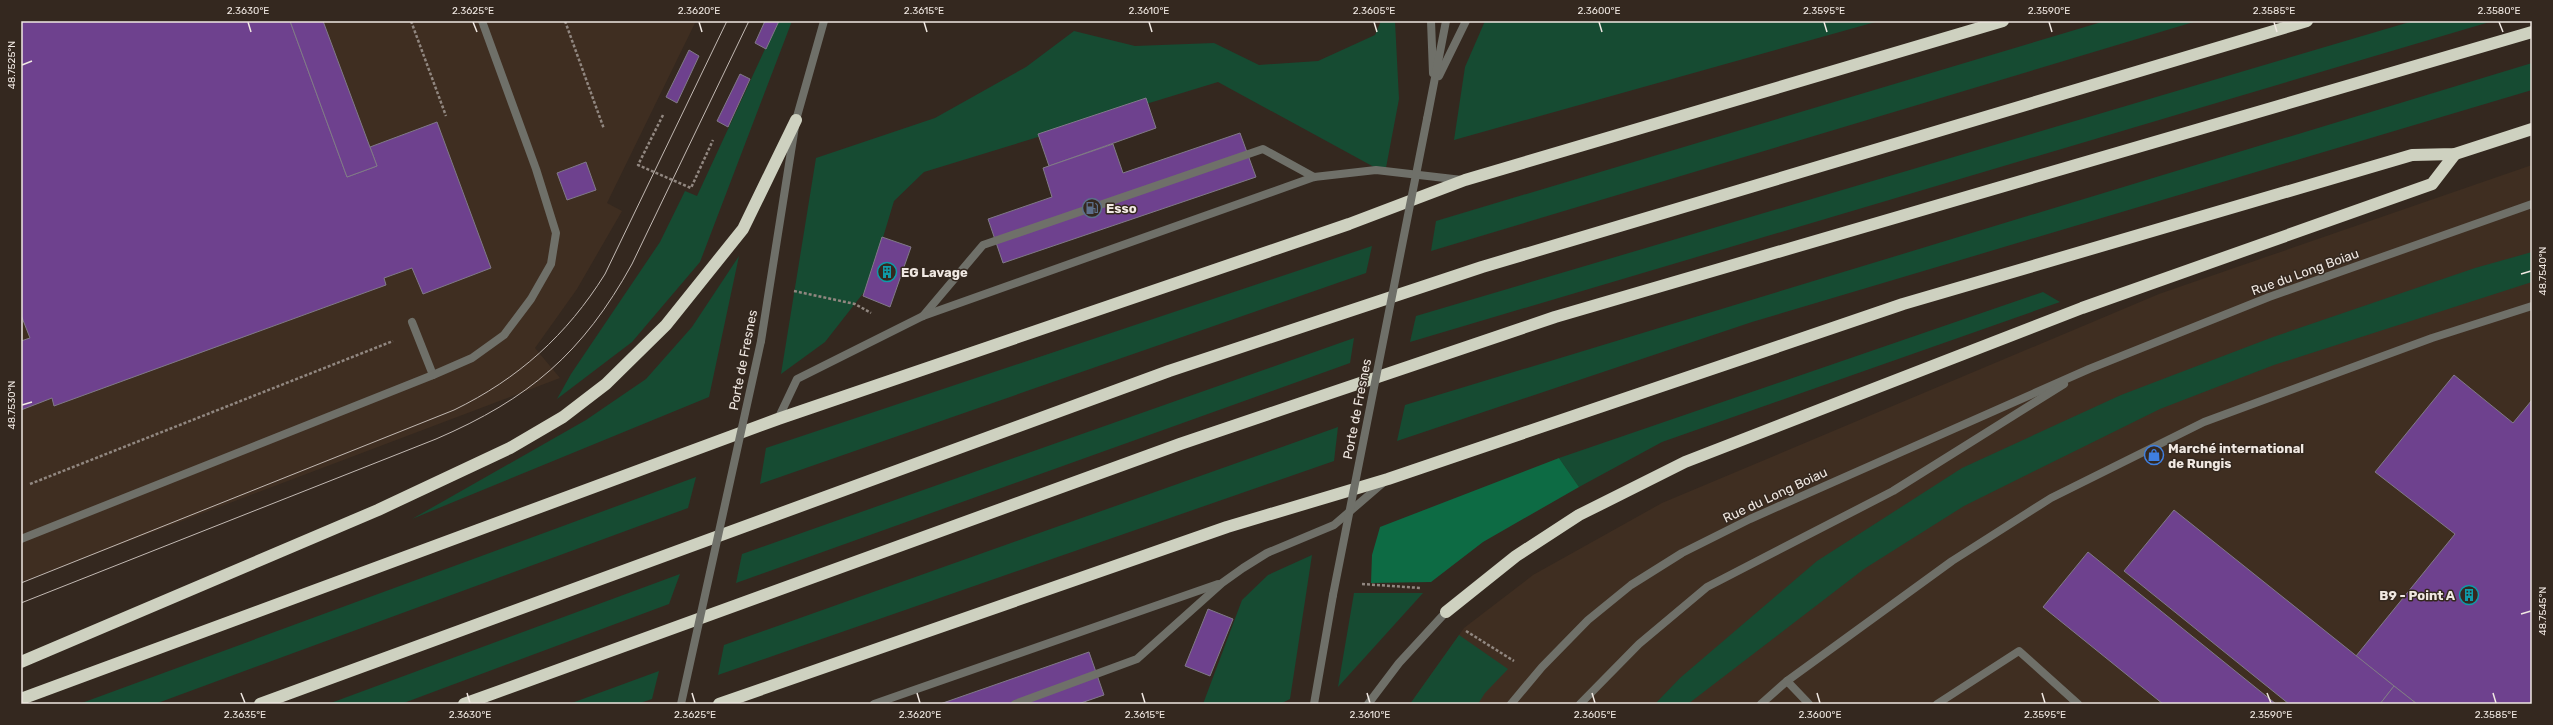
<svg xmlns="http://www.w3.org/2000/svg" width="2553" height="725" font-family="Rubik,sans-serif">
<rect width="100%" height="100%" fill="#34281f"/>
<g fill="#3f2e21">
<path d="M21,21h675l-89,182 15,8 -45,78 -42,59 25,30 -539,204z"/>
<path d="M2532,165v539h-1122l54,-76 69,-53 129,-72 497,-209z"/>
</g>
<g fill="#164b32">
<path d="M778,21h14l-92,241 -68,80 -75,57 14,-25 89,-132 25,-51 12,5z"/>
<path d="M1381,21h14l4,78 -14,74 -167,-91 -294,90 -30,29 -26,86 -43,55 -44,32 35,-216 119,-40 91,-51 48,-36 61,15 79,-3 45,22 59,-4 57,-26z"/>
<path d="M1485,21h394l-425,119 11,-73z"/>
<path d="M2105,21h92l-766,230 5,-30z"/>
<path d="M2413,21h80l-1083,321 6,-26z"/>
<path d="M2532,63v27l-780,232 -355,119 8,-36z"/>
<path d="M1372,246l-6,27 -606,211 6,-36z"/>
<path d="M2532,252v30l-258,83 -114,44 -196,97 -100,63 -176,135h-33l25,-26 137,-117 145,-93 159,-73 152,-58 202,-69z"/>
<path d="M739,256l-30,141 -297,122 174,-99 60,-41 46,-52z"/>
<path d="M2043,292l17,10 -398,140 -83,45 -20,-29z"/>
<path d="M1354,338l-4,25 -614,220 6,-29z"/>
<path d="M1338,427l-4,34 -616,214 6,-30z"/>
<path d="M696,477l-8,31 -533,196h-76z"/>
<path d="M1312,555l-22,144 -10,5h-77l39,-104 26,-25z"/>
<path d="M680,574l-11,30 -268,100h-73z"/>
<path d="M1354,593h69l-85,94z"/>
<path d="M1459,635l49,34 -23,24 -7,11h-68z"/>
<path d="M659,671l-7,28 -15,5h-68z"/>
</g>
<path fill="#0d6b44" d="M1559,458l20,29 -96,55 -52,40 -60,1 1,-28 8,-28z"/>
<g fill="#6e418e" stroke="#817a88">
<path d="M21,21h269l57,156 30,-11 -7,-19 67,-25 54,146 -68,26 -11,-26 -28,10 2,7 -332,121 -2,-8 -31,12v-69l9,-3 -9,-23z"/>
<path d="M290,21h33l54,145 -30,11z"/>
<path d="M765,21h14l-13,28 -11,-6z"/>
<path d="M689,50l10,6 -22,47 -11,-6z"/>
<path d="M740,74l10,5 -22,48 -11,-6z"/>
<path d="M1146,98l10,30 -107,38 -11,-32z"/>
<path d="M1240,133l16,44 -253,86 -15,-44 64,-22 -9,-29 70,-24 10,29z"/>
<path d="M586,162l10,28 -29,10 -10,-27z"/>
<path d="M882,237l29,10 -21,60 -27,-11z"/>
<path d="M2454,375l59,48 19,-23v304h-115l-61,-48 99,-122 -80,-62z"/>
<path d="M2174,510l220,176 -14,18h-91l-165,-133z"/>
<path d="M2088,552l188,152h-113l-120,-97z"/>
<path d="M1208,609l25,10 -23,57 -25,-10z"/>
<path d="M1089,652l15,43 -26,9h-138z"/>
<path d="M2394,686l23,18h-37z"/>
</g>
<g fill="none" stroke-linecap="round" stroke-linejoin="round">
<g stroke="#918780" stroke-width="2.5" stroke-dasharray="3 2" stroke-linecap="butt">
<path d="M411,21l35,95"/>
<path d="M565,21l39,108"/>
<path d="M663,115l-25,50 53,23 22,-48"/>
<path d="M794,291l61,13 16,9"/>
<path d="M30,484l363,-143"/>
<path d="M1362,584l59,4"/>
<path d="M1466,631l48,30"/>
</g>
<g stroke="#6f7069" stroke-width="8">
<path d="M923,316l60,-71 280,-96 51,28"/>
<path d="M412,322l21,53"/>
<path d="M778,419l19,-40 126,-63 391,-139 62,-7 86,10"/>
<path d="M21,539l412,-164 39,-17 32,-23 27,-36 20,-35 5,-31 -20,-64 -54,-148"/>
<path d="M1787,681l165,-120 99,-63 153,-76 228,-84 100,-32"/>
<path d="M874,704l344,-120"/>
<path d="M1015,704l122,-45 85,-76 21,-15 24,-15 67,-28 50,-43"/>
<path d="M1511,704l31,-37 46,-47 43,-35 51,-32 68,-34 339,-150 180,-72 263,-93"/>
<path d="M1580,704l59,-60 68,-57 186,-96 171,-107"/>
<path d="M1761,704l26,-23 22,23"/>
<path d="M1937,704l82,-53 59,53"/>
</g>
<g stroke="#6f7069" stroke-width="8">
<path d="M1431,21l2,52"/>
<path d="M1439,76l27,-55"/>
<path d="M1427,119l19,-98"/>
<path d="M761,341l35,-221 28,-99"/>
<path d="M1314,704l19,-109"/>
<path d="M1368,704l31,-41 47,-51"/>
</g>
<g stroke="#ced1c0" stroke-width="12">
<path d="M1446,612l70,-56 63,-41 106,-53 397,-154 350,-124 23,-30"/>
<path d="M21,662l357,-152 132,-62 53,-31 43,-33 60,-59 77,-96 53,-109"/>
<path d="M21,699l757,-280 571,-195 116,-44 538,-159"/>
<path d="M260,704l909,-333 313,-104 825,-246"/>
<path d="M464,704l716,-260 375,-127 977,-285"/>
<path d="M719,704l508,-177 161,-48 515,-175 509,-149 43,-1 77,-25"/>
</g>
<g stroke="#c2b9b3" stroke-width="1">
<path d="M21,583l433,-173c64,-31 113,-75 151,-136l122,-253"/>
<path d="M21,603l415,-164c93,-40 147,-86 196,-175l117,-243"/>
</g>
<g stroke="#6f7069" stroke-width="8">
<path d="M1333,595l94,-476"/>
<path d="M681,704l80,-363"/>
</g>
</g>
<path fill="none" stroke="#f0e8e2" stroke-width="1.5" d="M248,22l3,10M473,22l4,10M699,22l3,10M924,22l3,10M1149,22l3,10M1374,22l3,10M1599,22l3,10M1824,22l3,10M2049,22l3,10M2274,22l3,10M2499,22l4,10M22,65l10,-4M2521,274l10,-3M22,405l10,-3M2521,614l10,-3M241,693l4,10M467,693l3,10M692,693l3,10M917,693l3,10M1142,693l3,10M1367,693l3,10M1592,693l3,10M1817,693l3,10M2042,693l3,10M2267,693l4,10M2493,693l3,10"/>
<defs>
<symbol id="fuel-ring" viewBox="-11 -11 22 22"><circle r="9.5" fill="#34281f" stroke="#5c6f8a" stroke-width="1.5"/><path d="M-5.5-6h7V0h2V4h1.3V-2.5L3-4.5l.8-.8L6-3V5H2.5V1h-1V6h-7ZM-4.2-4.7v3.2H.2V-4.7Z" fill="#5c6f8a"/></symbol>
<symbol id="building-ring" viewBox="-11 -11 22 22"><circle r="9.5" fill="#34281f" stroke="#0f9aa8" stroke-width="1.5"/><path d="M-4-6H4V6H1V3H-1V6H-4ZM-2.5-4.3h1.7v1.8h-1.7ZM.8-4.3h1.7v1.8H.8ZM-2.5-1h1.7V.8h-1.7ZM.8-1h1.7V.8H.8Z" fill="#0f9aa8"/></symbol>
<symbol id="shop-ring" viewBox="-11 -11 22 22"><circle r="9.5" fill="#34281f" stroke="#3f7fe0" stroke-width="1.5"/><path d="M-5-2.5h2.3a2.7 3.5 0 0 1 5.4 0H5L5.5 6h-11ZM-1.5-2.5h3a1.5 2.3 0 0 0-3 0Z" fill="#3f7fe0"/></symbol>
</defs>
<g fill-rule="evenodd">
<use href="#fuel-ring" x="1081" y="197" width="22" height="22"/>
<use href="#building-ring" x="876" y="261" width="22" height="22"/>
<use href="#shop-ring" x="2143" y="444" width="22" height="22"/>
<use href="#building-ring" x="2458" y="584" width="22" height="22"/>
</g>
<g text-anchor="middle" dominant-baseline="central" stroke-width="3" stroke-linejoin="round" paint-order="stroke">
<g font-size="13" font-weight="bold" fill="#f0e8e2" stroke="#34281f" text-anchor="start">
<text x="1106" y="208">Esso</text>
<text x="901" y="272">EG Lavage</text>
<text x="2168" y="448">Marché international<tspan x="2168" dy="15">de Rungis</tspan></text>
<text x="2455" y="595" text-anchor="end">B9 - Point A</text>
</g>
<g font-size="13" fill="#f0e8e2" stroke="#34281f">
<text transform="translate(2305 272) rotate(-20)">Rue du Long Boiau</text>
<text transform="translate(743 360) rotate(-79)">Porte de Fresnes</text>
<text transform="translate(1357 409) rotate(-79)">Porte de Fresnes</text>
<text transform="translate(1775 495) rotate(-25)">Rue du Long Boiau</text>
</g>
</g>
<rect width="2553" height="725" fill="none" stroke="#34281f" stroke-width="44"/>
<rect x="22" y="22" width="2509" height="681" fill="none" stroke="#f0e8e2" stroke-width="1.5"/>
<g font-size="10" text-anchor="middle" fill="#f0e8e2">
<text x="248" y="14">2.3630°E</text>
<text x="473" y="14">2.3625°E</text>
<text x="699" y="14">2.3620°E</text>
<text x="924" y="14">2.3615°E</text>
<text x="1149" y="14">2.3610°E</text>
<text x="1374" y="14">2.3605°E</text>
<text x="1599" y="14">2.3600°E</text>
<text x="1824" y="14">2.3595°E</text>
<text x="2049" y="14">2.3590°E</text>
<text x="2274" y="14">2.3585°E</text>
<text x="2499" y="14">2.3580°E</text>
<text transform="translate(11 65) rotate(-90)" y="4">48.7525°N</text>
<text transform="translate(2542 271) rotate(-90)" y="4">48.7540°N</text>
<text transform="translate(11 405) rotate(-90)" y="4">48.7530°N</text>
<text transform="translate(2542 611) rotate(-90)" y="4">48.7545°N</text>
<text x="245" y="718">2.3635°E</text>
<text x="470" y="718">2.3630°E</text>
<text x="695" y="718">2.3625°E</text>
<text x="920" y="718">2.3620°E</text>
<text x="1145" y="718">2.3615°E</text>
<text x="1370" y="718">2.3610°E</text>
<text x="1595" y="718">2.3605°E</text>
<text x="1820" y="718">2.3600°E</text>
<text x="2045" y="718">2.3595°E</text>
<text x="2271" y="718">2.3590°E</text>
<text x="2496" y="718">2.3585°E</text>
</g>
</svg>
